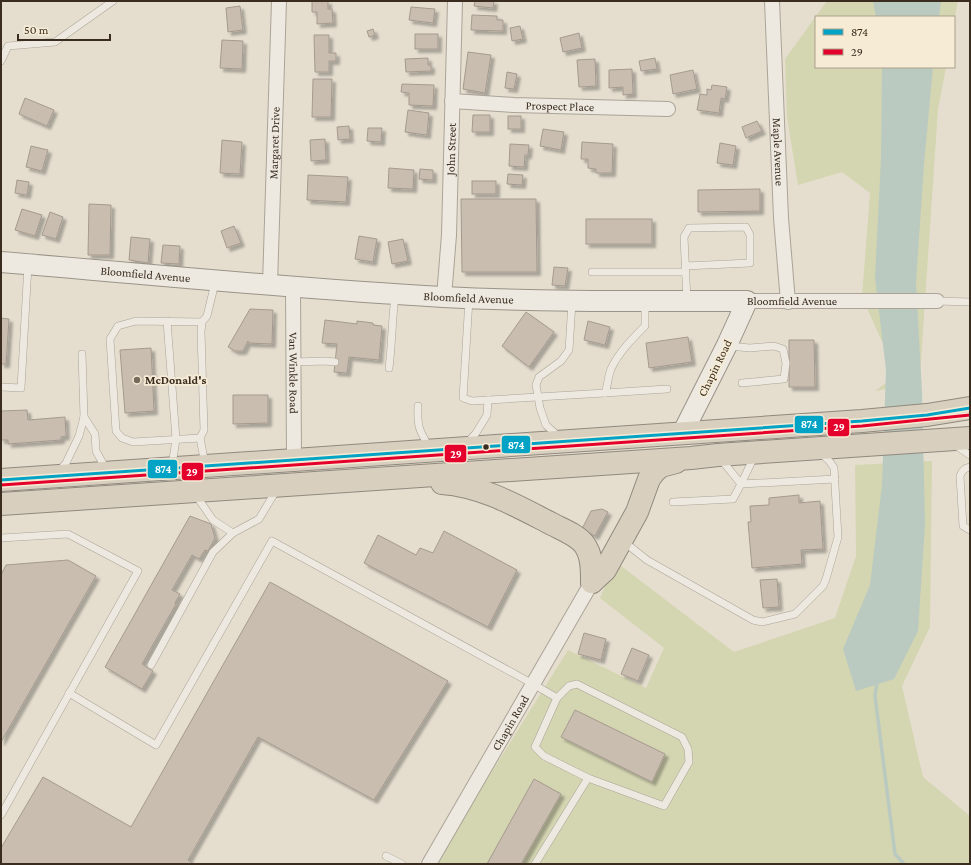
<svg xmlns="http://www.w3.org/2000/svg" width="971" height="865" font-family="'Crimson Pro',serif">
<defs>
<filter id="shadow"><feDropShadow dx="3.5" dy="3.5" stdDeviation="1" flood-color="#0004"/></filter>
</defs>
<rect width="100%" height="100%" fill="#e5decf"/>
<g fill="#d4d5b1">
<path d="M827,1h131l-4,21v-5h-138v50h130l-8,42 -18,266 2,8 -47,8 22,-16 -35,-78 8,-104 -28,-21 -44,13 -11,-68 -2,-58z"/>
<path d="M932,461l-2,166 -28,59 21,91 47,39v48h-536l134,-214 78,38 18,-40 -64,-50 16,-36 118,90 101,-34 21,-62 -1,-91z"/>
</g>
<g fill="#bacac0">
<path d="M873,1h68l-2,16h-63z"/>
<path d="M882,67h51l-9,97 -8,118 6,110 3,132 -7,107 -24,48 -38,12 -13,-42 27,-64 12,-100 4,-115 -11,-92 6,-119z"/>
</g>
<g fill="none" stroke-linecap="round" stroke-linejoin="round">
<path stroke="#bacac0" stroke-width="3.5" d="M877,682l-2,14 20,158 9,10"/>
</g>
<g fill="#c9bdb0" stroke="#a59a8e" filter="url(#shadow)">
<path d="M312,1h16v8h4l1,14 -16,1v-12h-5z"/>
<path d="M475,1h19l-1,7 -19,-2z"/>
<path d="M240,6l3,24 -15,2 -2,-24z"/>
<path d="M411,7l24,2 -2,14 -24,-3z"/>
<path d="M472,15l25,1v4h6v11l-32,-1z"/>
<path d="M520,26l3,13 -11,2 -2,-13z"/>
<path d="M373,29l2,6 -6,2 -2,-6z"/>
<path d="M579,33l3,15 -19,4 -3,-14z"/>
<rect x="415" y="34" width="23" height="15"/>
<path d="M314,35h15v18h7v8h-7v11h-14z"/>
<path d="M222,40l21,1 -1,28 -22,-1z"/>
<path d="M468,52l23,3 -6,38 -22,-4z"/>
<path d="M428,58v7h3v6l-25,1 -1,-13z"/>
<path d="M655,58l2,11 -16,2 -2,-10z"/>
<path d="M595,59l1,27 -17,1 -2,-27z"/>
<path d="M632,69l1,25 -10,1v-8l-14,1v-18z"/>
<path d="M693,70l4,19 -24,5 -3,-19z"/>
<path d="M507,72l10,2 -3,15 -9,-1z"/>
<path d="M313,79h19l-1,38h-19z"/>
<path d="M402,84l32,1 -1,21 -24,-1v-12l-8,-1z"/>
<path d="M712,85l15,2 -2,12 -4,-1 -2,15 -22,-3 3,-16 7,1v-6l4,1z"/>
<path d="M25,98l29,12 -7,16 -28,-12z"/>
<path d="M408,110l21,3 -2,22 -22,-3z"/>
<path d="M473,115h17v17h-18z"/>
<rect x="508" y="116" width="13" height="13"/>
<path d="M757,121l5,10 -16,7 -4,-11z"/>
<path d="M349,126l1,13 -12,1 -1,-13z"/>
<path d="M368,128h14l-1,14 -14,-1z"/>
<path d="M543,129l21,3 -3,18 -21,-4z"/>
<path d="M325,139l1,21 -15,1 -1,-21z"/>
<path d="M222,140l20,2 -2,32 -20,-1z"/>
<path d="M582,142l31,2 -1,29h-16v-4l-8,-1v-9h-7z"/>
<path d="M720,143l16,3 -3,19 -16,-2z"/>
<path d="M510,144l19,1 -1,10h-3l-1,12 -15,-1z"/>
<path d="M31,146l17,4 -6,21 -16,-4z"/>
<path d="M389,168l25,2 -1,19 -25,-1z"/>
<path d="M420,169l13,1v10l-14,-1z"/>
<path d="M508,174l15,1 -1,10 -15,-1z"/>
<path d="M308,175l40,2 -2,25 -39,-2z"/>
<path d="M17,180l12,2 -2,13 -12,-2z"/>
<rect x="472" y="181" width="24" height="13"/>
<path d="M760,189v22l-62,1v-22z"/>
<path d="M461,199h75l1,73h-75z"/>
<path d="M89,204l22,1 -1,50h-22z"/>
<path d="M22,209l20,6 -7,21 -20,-6z"/>
<path d="M50,212l13,5 -7,22 -14,-4z"/>
<rect x="586" y="219" width="66" height="25"/>
<path d="M234,226l7,17 -14,5 -6,-17z"/>
<path d="M359,236l18,3 -4,23 -18,-3z"/>
<path d="M131,237l19,2 -2,24 -19,-3z"/>
<path d="M403,239l5,22 -16,3 -4,-22z"/>
<path d="M163,245l17,1 -1,18 -18,-1z"/>
<path d="M554,267l14,1 -3,18 -13,-1z"/>
<path d="M250,309l23,1 -1,34 -24,-1v-2l-5,10h-8l-7,-4z"/>
<path d="M526,312l28,20 -25,35 -27,-21z"/>
<path d="M1,318l8,1 -3,45h-5z"/>
<path d="M325,320l32,4v-3l16,2v2l9,1 -3,34 -30,-3 -2,16 -13,-1 3,-28 -15,-1z"/>
<path d="M588,321l22,6 -5,18 -21,-5z"/>
<path d="M688,337l4,25 -43,6 -3,-25z"/>
<path d="M789,340h25l1,47h-26z"/>
<path d="M151,348l3,63 -29,2 -5,-63z"/>
<path d="M233,395h35v28l-35,1z"/>
<path d="M27,410l1,10 37,-3 1,19 -5,1v3l-53,4v-4h-7v-29z"/>
<path d="M799,495v8l21,-2 3,48 -22,1 1,14 -50,4 -4,-46h3l-1,-16 19,-1v-7z"/>
<path d="M602,509l6,3 -13,24 -13,-7 9,-18z"/>
<path d="M190,516l21,8 4,14 -7,13 -3,-1 -6,9 -7,-4 -20,35 8,4 -5,9 1,1 -34,60 11,7 -11,18 -37,-22z"/>
<path d="M444,531l73,39 -29,57 -124,-64 14,-28 38,20 4,-7 13,5z"/>
<path d="M68,560l28,16 -95,166v-167l5,-10z"/>
<path d="M777,579l2,28 -16,1 -3,-28z"/>
<path d="M270,582l178,99 -74,119 -116,-63 -70,123 6,4h-193v-16l42,-71 88,50z"/>
<path d="M584,633l22,6 -5,21 -23,-6z"/>
<path d="M632,648l17,7 -11,26 -17,-7z"/>
<path d="M575,710l90,44 -13,28 -91,-45z"/>
<path d="M534,779l27,15 -40,70h-34z"/>
</g>
<g fill="none" stroke-linecap="round" stroke-linejoin="round">
<defs>
<g id="lane">
<path d="M1,61l7,-15 47,-4 58,-41"/>
<path d="M685,266l65,-3v-28l-4,-8 -57,1 -5,9 3,64"/>
<path d="M592,272h93"/>
<path d="M469,299l-6,99 9,3 133,-8c3,-8 3,-17 6,-24 8,-17 21,-30 34,-43v-23"/>
<path d="M937,301l33,1"/>
<path d="M167,321l9,118 -4,27"/>
<path d="M729,346l21,2 24,-2 9,3 3,14 -2,16 -42,4"/>
<path d="M294,362l32,-1 9,1"/>
<path d="M389,368c3,-24 3,-48 6,-72"/>
<path d="M1,387l20,1 7,-123"/>
<path d="M605,393l62,-4"/>
<path d="M418,406c-1,20 1,24 11,41"/>
<path d="M84,417l11,17 1,17 10,18"/>
<path d="M559,437l-13,-12 -6,-17 -4,-23 3,-8 22,-16 8,-11 3,-48"/>
<path d="M200,438l-67,4 -11,-4 -6,-7 -6,-92 8,-13 18,-5 66,1"/>
<path d="M467,443l9,-10 11,-18 1,-15"/>
<path d="M955,445l15,10"/>
<path d="M720,458l21,26 13,-27"/>
<path d="M205,464l-5,-26 4,-8 -3,-98 1,-10 5,-6 8,-33"/>
<path d="M970,467c-6,1 -8,4 -10,9l3,50 7,4"/>
<path d="M59,471l7,-8 13,-27 5,-19 -2,-63"/>
<path d="M195,494l18,26 20,13 26,-14 18,-30"/>
<path d="M673,502l60,-3 8,-15 94,-5"/>
<path d="M1,538l67,-4 70,37 -137,244"/>
<path d="M623,541l24,19 106,60 9,2 33,-8 28,-28 3,-7 12,-42 -4,-69 -4,-6 -9,-9"/>
<path d="M151,665l62,-113 20,-19"/>
<path d="M69,693l87,52 116,-204 261,143 24,14 12,-12 8,-2 105,53 6,12 1,13 -25,44 -76,-28 -53,86"/>
<path d="M557,698l-22,49 9,9 44,22"/>
<path d="M386,856l16,8"/>
</g>
<g id="street">
<path id="s1" d="M772,1l9,217 7,84"/>
<path id="s2" d="M452,101l62,4 154,4"/>
<path id="s3" d="M270,284l9,-283"/>
<path id="s4" d="M293,286l1,173"/>
<path id="s5" d="M444,297l5,-62 6,-234"/>
<path id="s6" d="M747,301h190"/>
<path id="s7" d="M429,864l163,-282"/>
</g>
<g id="secondary">
<path id="s8" d="M1,262c147,12 294,27 442,35 101,5 202,4 304,4l-20,44 -45,89"/>
</g>
<g id="highway">
<path d="M1,480l861,-59 65,-6 43,-7"/>
<path d="M442,483c40,3 73,22 108,40 11,6 26,11 34,21 8,11 8,24 8,38"/>
<path d="M1,504l690,-46 27,-3 252,-17"/>
<path d="M592,582l13,-12 32,-58 12,-33 5,-7 7,-6 15,-4"/>
</g>
</defs>
<use href="#lane" stroke="#aba397" stroke-width="8"/>
<use href="#street" stroke="#aba397" stroke-width="16"/>
<use href="#secondary" stroke="#9a9388" stroke-width="22"/>
<use href="#highway" stroke="#90897e" stroke-width="24"/>
<use href="#lane" stroke="#ede9e0" stroke-width="7"/>
<use href="#street" stroke="#ede9e0" stroke-width="14"/>
<use href="#secondary" stroke="#ede9e0" stroke-width="20"/>
<use href="#highway" stroke="#d8cfbf" stroke-width="22"/>
<defs>
<path id="bus-1" d="M1,480l861,-59 65,-6 43,-7"/>
<path id="bus-2" d="M1,485l861,-59 108,-11"/>
</defs>
<use href="#bus-1" stroke="#f6ecd5" stroke-width="6"/>
<use href="#bus-2" stroke="#f6ecd5" stroke-width="6"/>
<use href="#bus-1" stroke="#03a3c5" stroke-width="3"/>
<use href="#bus-2" stroke="#e4002b" stroke-width="3"/>
</g>
<circle fill="#766a5d" stroke="#f6ecd5" stroke-width="1.5" cx="137" cy="380" r="4"/>
<circle fill="#3a2c1f" stroke="#f6ecd5" stroke-width="1.5" cx="486" cy="447" r="3.5"/>
<g text-anchor="middle" dominant-baseline="central" stroke-width="3.5" stroke-linejoin="round" paint-order="stroke">
<g font-size="12" fill="#3a2c1f" stroke="#f6ecd5">
<text stroke="none"><textPath href="#s2" startOffset="108">Prospect Place</textPath></text>
<text stroke="none"><textPath href="#s3" startOffset="141">Margaret Drive</textPath></text>
<text stroke="none"><textPath href="#s5" startOffset="148">John Street</textPath></text>
<text stroke="none"><textPath href="#s1" startOffset="151">Maple Avenue</textPath></text>
<text stroke="none"><textPath href="#s8" startOffset="145">Bloomfield Avenue</textPath></text>
<text stroke="none"><textPath href="#s8" startOffset="469">Bloomfield Avenue</textPath></text>
<text stroke="none"><textPath href="#s6" startOffset="45">Bloomfield Avenue</textPath></text>
<text transform="translate(715 368) rotate(-64)">Chapin Road</text>
<text stroke="none"><textPath href="#s4" startOffset="87">Van Winkle Road</textPath></text>
<text stroke="none"><textPath href="#s7" startOffset="163">Chapin Road</textPath></text>
</g>
<g font-size="12" font-weight="bold" fill="#3a2c1f" stroke="#f6ecd5" text-anchor="start">
<text x="145" y="380">McDonald's</text>
</g>
</g>
<g stroke="#f6ecd5" stroke-width="1.5">
<rect x="794" y="415" width="30" height="19" rx="4" fill="#03a3c5"/>
<rect x="827" y="418" width="23" height="19" rx="4" fill="#e4002b"/>
<rect x="501" y="435" width="30" height="19" rx="4" fill="#03a3c5"/>
<rect x="444" y="444" width="23" height="19" rx="4" fill="#e4002b"/>
<rect x="147" y="459" width="31" height="20" rx="4" fill="#03a3c5"/>
<rect x="181" y="462" width="23" height="19" rx="4" fill="#e4002b"/>
</g>
<g font-size="11" text-anchor="middle" font-weight="bold" fill="#fff">
<text x="809" y="428">874</text>
<text x="839" y="431">29</text>
<text x="516" y="449">874</text>
<text x="456" y="458">29</text>
<text x="163" y="473">874</text>
<text x="192" y="476">29</text>
</g>
<rect width="971" height="865" fill="none" stroke="#3a2c1f" stroke-width="4"/>
<rect x="815" y="16" width="140" height="52" fill="#f6ecd5" stroke="#ab9f8c"/>
<rect x="823" y="29" width="20" height="6" fill="#03a3c5" stroke="#ab9f8c"/>
<text x="851" y="36" font-size="12" fill="#3a2c1f">874</text>
<rect x="823" y="49" width="20" height="6" fill="#e4002b" stroke="#ab9f8c"/>
<text x="851" y="56" font-size="12" fill="#3a2c1f">29</text>
<path d="M18 34v6h92v-6" fill="none" stroke="#3a2c1f" stroke-width="2"/>
<text x="24" y="34" font-size="12" fill="#3a2c1f" stroke="#f6ecd5" stroke-width="3" paint-order="stroke">50 m</text>
</svg>
